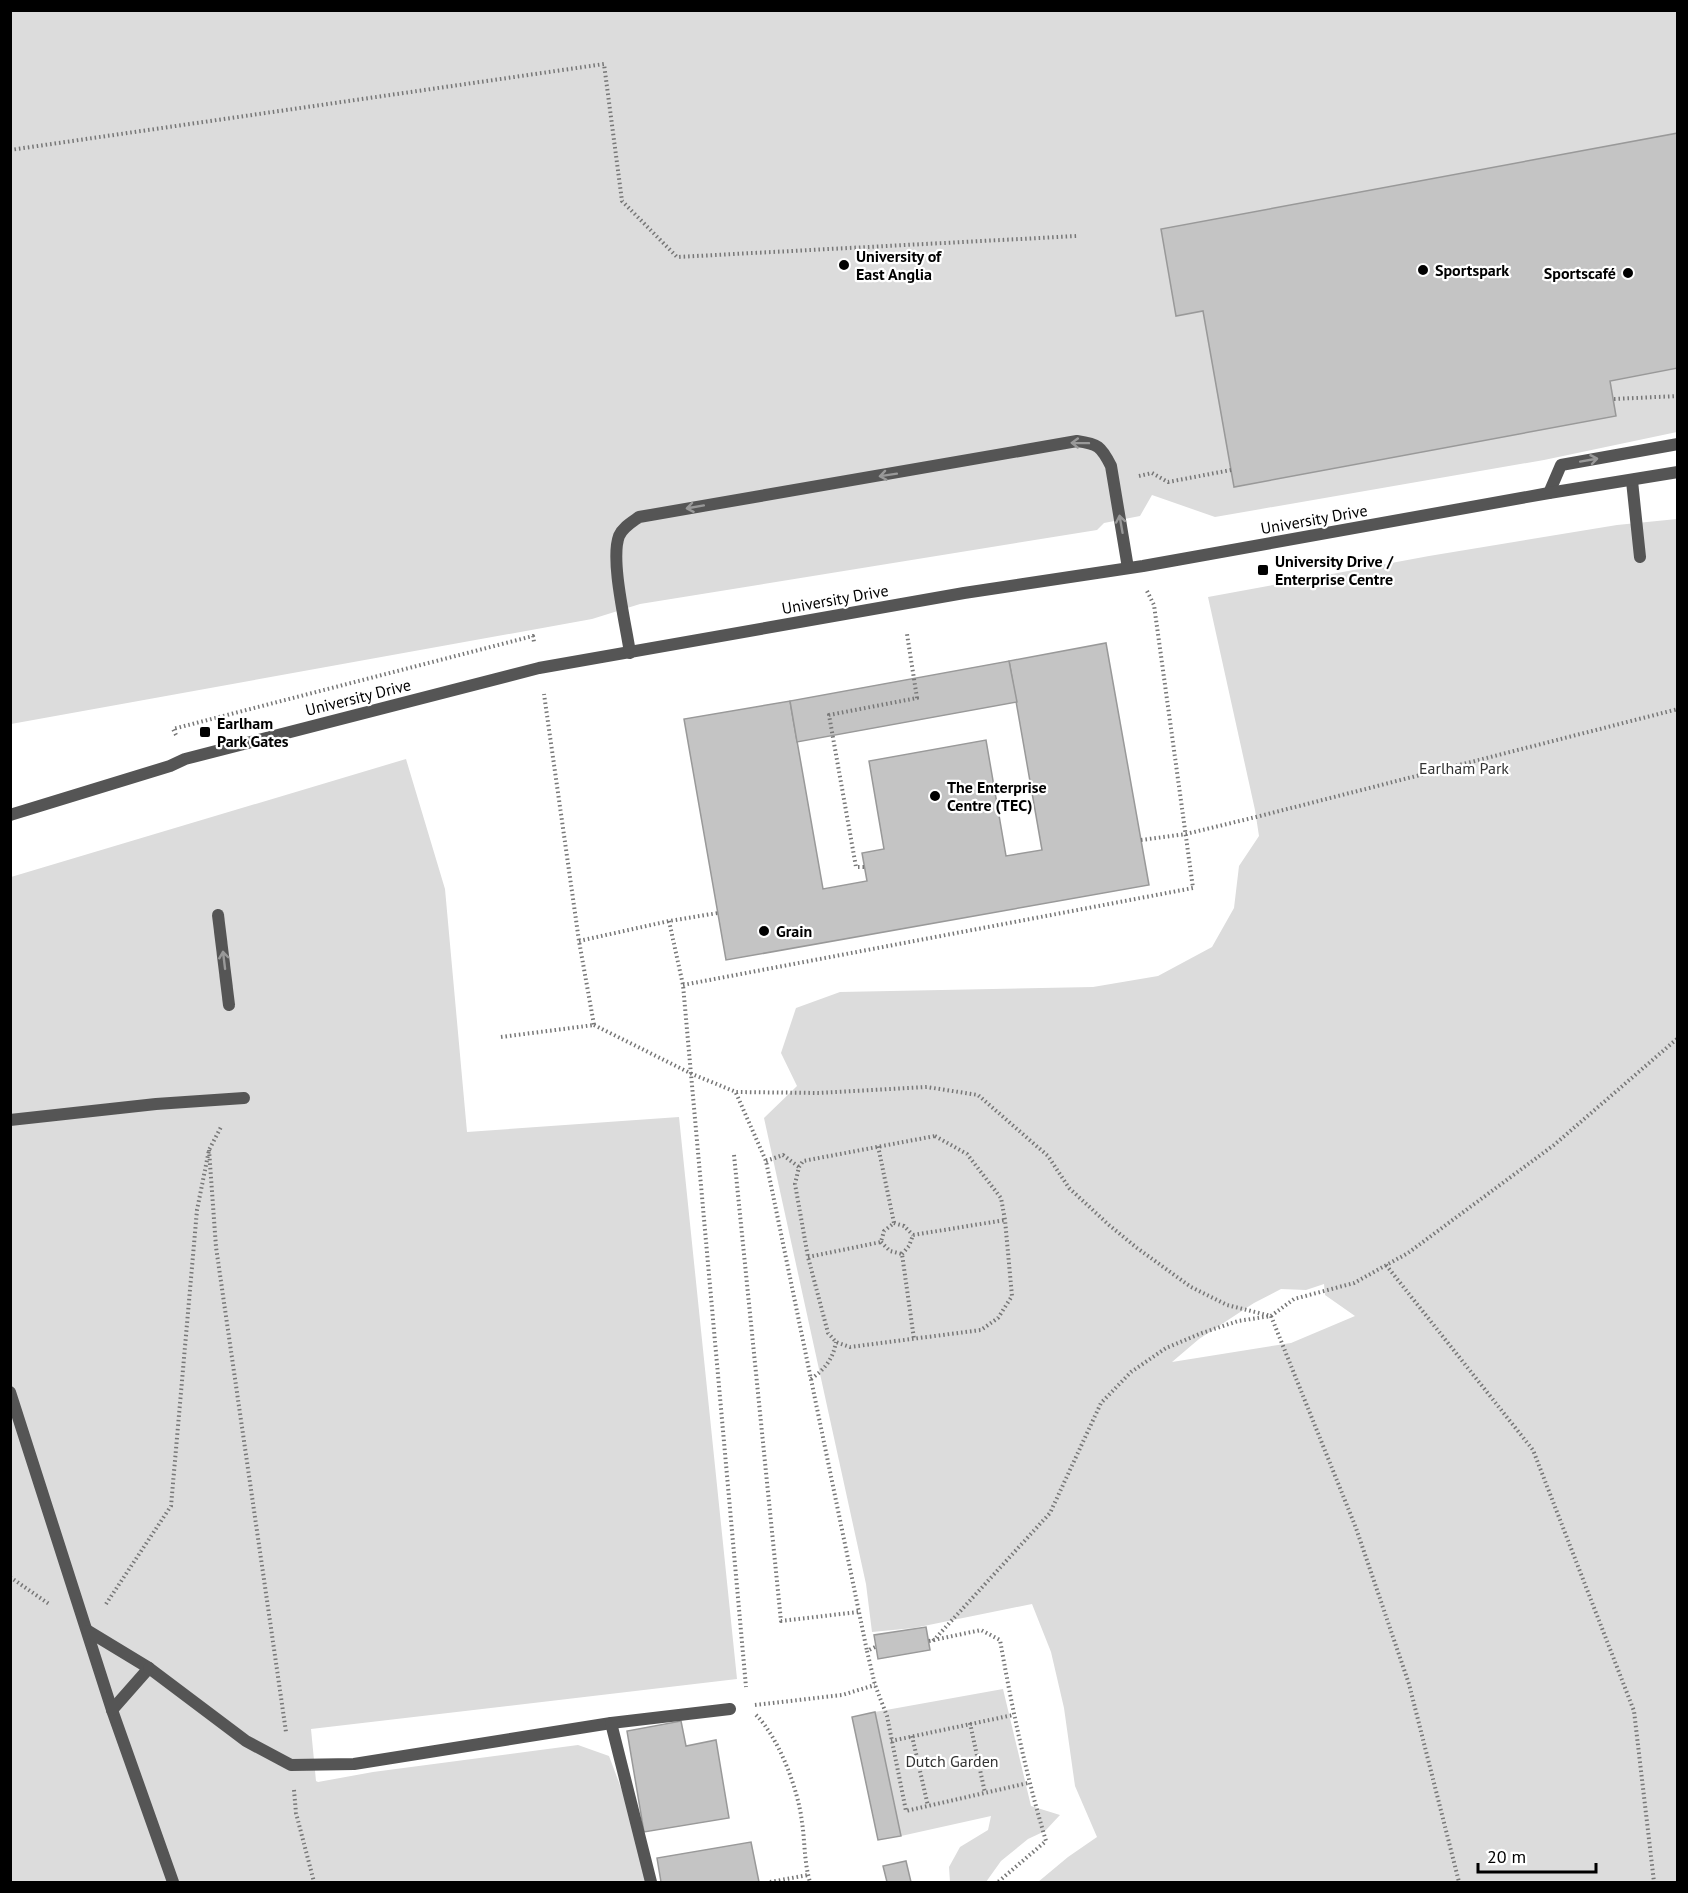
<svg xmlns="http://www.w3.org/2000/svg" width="1688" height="1893" font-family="'PT Sans',sans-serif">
<rect width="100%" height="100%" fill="#fff"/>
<g fill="#dcdcdc" fill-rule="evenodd">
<path d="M10,11h1667v421l-133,28 -329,57 -63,-22 -12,21 -36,7 -7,7 -457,74 -48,15 -581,105z"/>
<path d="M1677,519v1363h-639l30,-25 29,-20 -22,-51 -11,-78 -13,-56 -19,-48 -118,24 -42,4 -6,-48 -102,-466 33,-32 -16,-33 15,-45 44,-16 253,-5 65,-11 54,-29 22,-39 5,-42 20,-30 -4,-26 -47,-213 221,-41 188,-31zM1324,1284l1,11 30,21 -64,27 -119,19 27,-23 55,-36 27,-14 25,1z"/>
<path d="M406,759l39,130 22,243 212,-15 58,562 -426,50 5,52 2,1 55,-10 205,-27 31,11 20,53 19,73h-637v-1005z"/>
<path d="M1003,1689l28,117 29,9 -15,16 -17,8 -27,22 -15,21h-36l-1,-15 11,-20 28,-17 3,-14 -90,20 -26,-124z"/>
</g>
<g fill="#c4c4c4" stroke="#999" stroke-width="1.5">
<path d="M1678,133v235l-68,13 6,35 -382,71 -31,-176 -27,5 -15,-87z"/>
<path d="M1106,643l43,242 -423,75 -42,-241 106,-18 33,188 44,-8 -5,-28 22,-4 -15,-88 117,-21 20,116 36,-6 -33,-189z"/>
<path d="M1009,661l8,41 -220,40 -7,-41z"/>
<path d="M926,1627l4,23 -52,9 -4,-24z"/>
<path d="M875,1712l26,124 -23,4 -26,-123z"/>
<path d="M681,1721l5,25 30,-6 13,78 -85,14 -17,-101z"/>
<path d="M751,1842l8,40h-98l-4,-24z"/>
<path d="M906,1861l5,21h-24l-4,-16z"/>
</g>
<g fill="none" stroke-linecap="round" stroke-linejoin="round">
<g stroke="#777" stroke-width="4" stroke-dasharray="1.5 3" stroke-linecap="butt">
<path d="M10,150l594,-86 18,137 55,56 400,-21"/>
<path d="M1614,399l64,-3"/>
<path d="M1139,476l13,-3 16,9 63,-12"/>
<path d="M176,735l-3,-6 360,-93 1,6"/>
<path d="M1141,840l45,-6 70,-17 422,-108"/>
<path d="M864,867h-8l-27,-152 88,-17 -10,-64"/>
<path d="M669,921l14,64 63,702"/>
<path d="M579,941l90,-20 49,-8"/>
<path d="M683,985l510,-97 -39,-283 -7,-14"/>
<path d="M594,1025l98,49 44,18 83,1 108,-6 51,8 70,61 21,32 40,37 28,23 54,39 36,18 44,11 85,212 53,156 50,198"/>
<path d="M501,1037l93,-12 -15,-84 -35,-247"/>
<path d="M736,1093l30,68 101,490"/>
<path d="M935,1136l32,18 34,44 4,22 7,76 -14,22 -17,12 -131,17 -14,-5 -8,-9 -20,-76 -13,-73 4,-17 4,-6z"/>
<path d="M209,1150l7,97 70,485"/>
<path d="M734,1155l47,466 77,-9"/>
<path d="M766,1161l17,-6 16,12"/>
<path d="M894,1223l10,3 9,9"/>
<path d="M881,1242l9,9 12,3 12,85"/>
<path d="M902,1254l7,-8 4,-11 92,-15"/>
<path d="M808,1257l73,-15 3,-11 10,-8 -16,-77"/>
<path d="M1386,1265l147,185 101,261 20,171"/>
<path d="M811,1379c14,-10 22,-20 25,-37"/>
<path d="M10,1577l39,27"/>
<path d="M106,1604l65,-98 26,-296 12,-60 12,-23"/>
<path d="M929,1641l52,-11 19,10c12,68 26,135 46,201l-48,41"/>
<path d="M933,1641l117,-128 51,-110 30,-31 35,-24 36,-15 36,-12 33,-5 23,-17 60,-16 54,-30 146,-108 124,-107"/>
<path d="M875,1647l-8,4 8,34 12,31 19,95 122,-28"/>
<path d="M755,1705l87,-10 33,-10"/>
<path d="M756,1715c23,23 42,74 46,107 3,20 2,40 8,60"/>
<path d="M970,1723l15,70"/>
<path d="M912,1736l16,70"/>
<path d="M891,1741l122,-26"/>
<path d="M294,1790l2,23 18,69"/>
<path d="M770,1882l38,-7"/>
</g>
<g stroke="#555" stroke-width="12">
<path d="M1632,481l8,76"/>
<path d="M1549,493l12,-28 117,-21"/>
<path d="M630,653c-4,-28 -20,-93 -11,-117 4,-9 13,-14 20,-19l438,-76c21,3 24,5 34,25l17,102"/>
<path d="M10,815l160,-49 15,-7 354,-91 425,-75 179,-27 406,-73 129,-21"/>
<path d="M218,915l11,90"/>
<path d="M10,1120l146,-16 88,-6"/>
<path d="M10,1392l102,318 61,172"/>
<path d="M88,1631l61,37 -37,42"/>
<path d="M149,1668l97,73 45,24 63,-1 257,-41 119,-14"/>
<path d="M611,1723l40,159"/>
</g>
</g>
<defs><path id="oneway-shaft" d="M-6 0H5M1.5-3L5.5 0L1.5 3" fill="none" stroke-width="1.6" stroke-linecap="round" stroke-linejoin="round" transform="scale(1.5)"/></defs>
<g stroke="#999">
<use href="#oneway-shaft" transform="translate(1080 443) rotate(-179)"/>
<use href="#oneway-shaft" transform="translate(1589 460) rotate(-10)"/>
<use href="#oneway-shaft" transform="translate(888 475) rotate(171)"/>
<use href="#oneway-shaft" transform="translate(695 507) rotate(170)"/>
<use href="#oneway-shaft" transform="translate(1121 524) rotate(-100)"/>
<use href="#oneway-shaft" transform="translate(224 960) rotate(-97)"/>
</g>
<g fill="#000" stroke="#fff" stroke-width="2">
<circle cx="844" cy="265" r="6"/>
<circle cx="1423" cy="270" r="6"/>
<circle cx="1628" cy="273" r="6"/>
<rect x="1257" y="564" width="12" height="12" rx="3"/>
<rect x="199" y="726" width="12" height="12" rx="3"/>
<circle cx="935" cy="796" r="6"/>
<circle cx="764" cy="931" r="6"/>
</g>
<g text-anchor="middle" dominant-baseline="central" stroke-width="4.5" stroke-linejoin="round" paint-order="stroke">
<g font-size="16" font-weight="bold" fill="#000" stroke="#fff" text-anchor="start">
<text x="856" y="256">University of<tspan x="856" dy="18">East Anglia</tspan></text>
<text x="1435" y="270">Sportspark</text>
<text x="1616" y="273" text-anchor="end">Sportscafé</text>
<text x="1275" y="561">University Drive /<tspan x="1275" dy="18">Enterprise Centre</tspan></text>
<text x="217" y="723">Earlham<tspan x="217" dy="18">Park Gates</tspan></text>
<text x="947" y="787">The Enterprise<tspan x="947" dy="18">Centre (TEC)</tspan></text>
<text x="776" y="931">Grain</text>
</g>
<g font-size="16" fill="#000" stroke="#fff">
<text transform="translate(1314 519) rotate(-10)">University Drive</text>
<text transform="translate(835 599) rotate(-10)">University Drive</text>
<text transform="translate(358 697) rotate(-14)">University Drive</text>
</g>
<g font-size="16" fill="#333" stroke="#fff">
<text x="1464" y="768">Earlham Park</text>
<text x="952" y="1761">Dutch Garden</text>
</g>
</g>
<rect width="1688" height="1893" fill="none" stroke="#000000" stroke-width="24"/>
<path d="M1478 1863v9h118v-9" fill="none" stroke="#000000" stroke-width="3"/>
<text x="1487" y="1863" font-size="18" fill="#000000" stroke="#ffffff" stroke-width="4.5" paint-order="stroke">20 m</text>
</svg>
